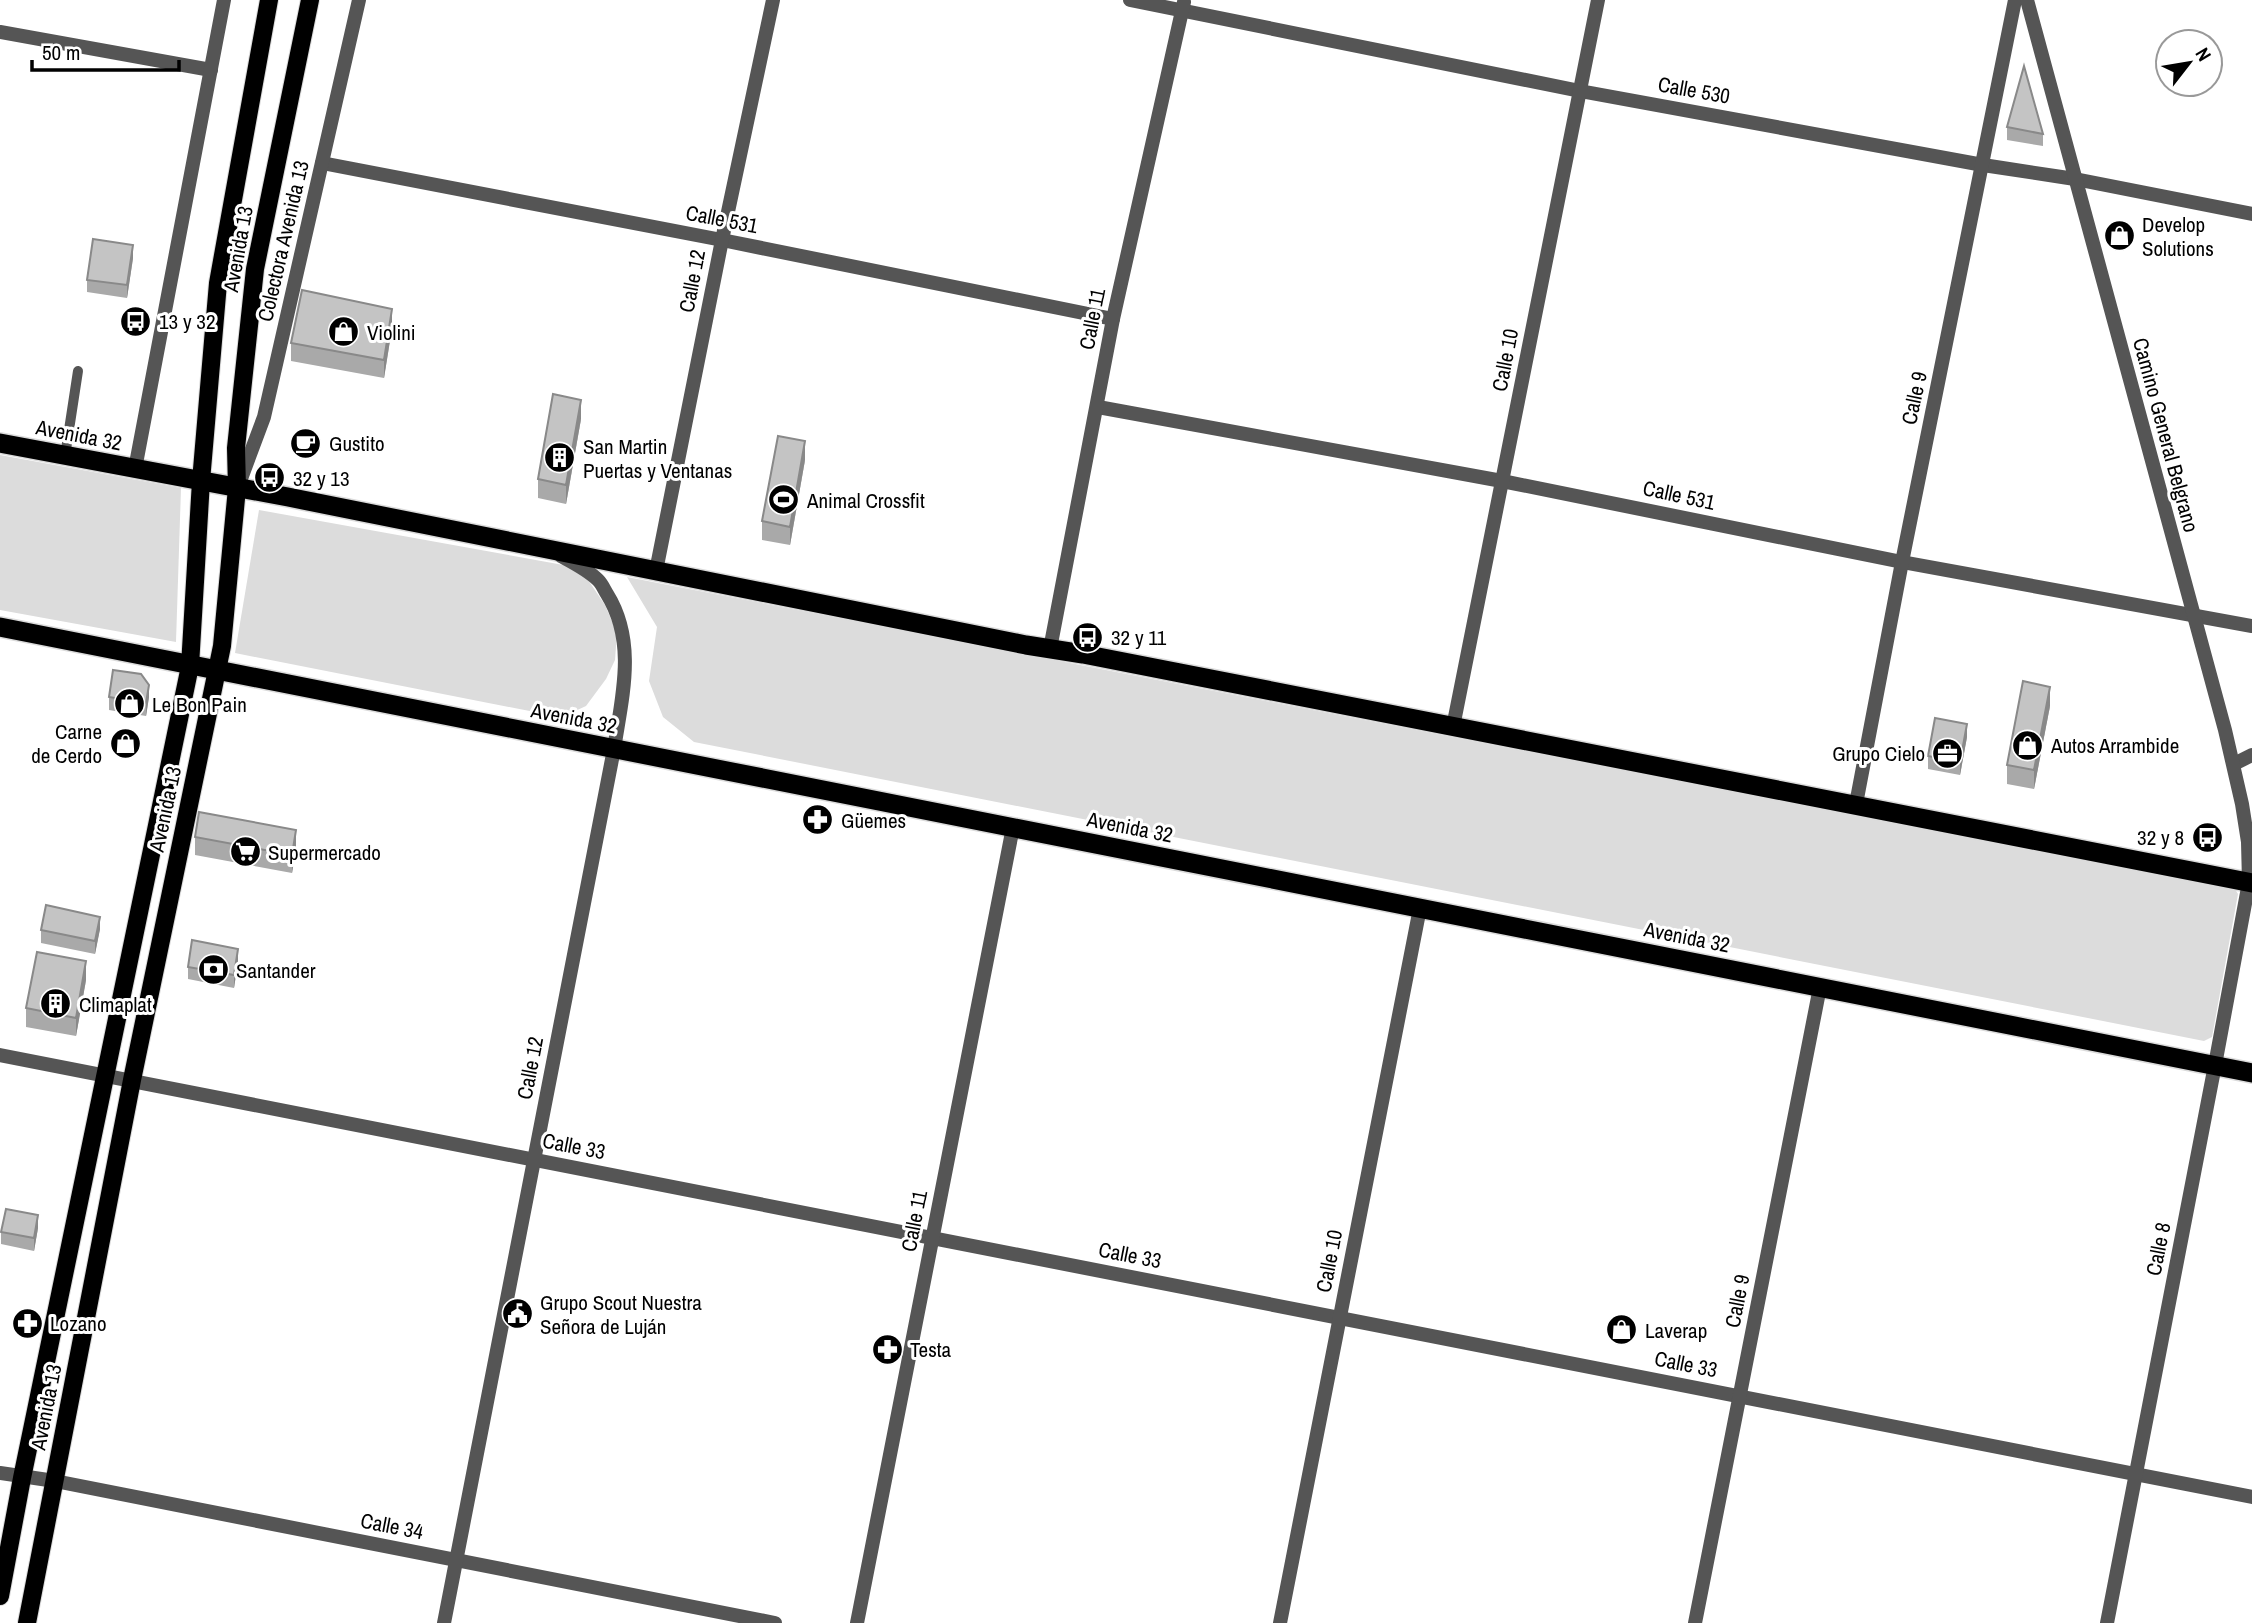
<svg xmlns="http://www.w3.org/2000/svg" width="2252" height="1623" font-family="'Archivo Narrow',sans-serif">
<rect width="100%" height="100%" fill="#fff"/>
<g fill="#dcdcdc">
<path d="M0,455l181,33 -5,154 -176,-32z"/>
<path d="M259,510l321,58 25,37 12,28 -2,27 -9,19 -20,27 -13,6 -23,3 -315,-62z"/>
<path d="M627,577l1608,312 3,5 -26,143 -8,4 -1510,-299 -31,-25 -14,-36 8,-54z"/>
</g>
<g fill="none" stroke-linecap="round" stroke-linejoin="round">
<defs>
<g id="primary">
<path d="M0,1596l22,-118 168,-812 11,-185 17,-198 51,-283"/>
<path d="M27,1623l105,-543 90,-434 15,-158 -1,-40 19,-179 55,-269"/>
</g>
<g id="trunk">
<path d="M0,443l288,54 738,148 57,9 1169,229"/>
<path d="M0,627l2252,446"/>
</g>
</defs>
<use href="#primary" stroke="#dbdbdb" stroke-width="20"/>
<use href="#trunk" stroke="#dbdbdb" stroke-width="22"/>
<path stroke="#555" stroke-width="10" d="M65,456l13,-85"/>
<g stroke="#555" stroke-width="14">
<path d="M1130,0l450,91 403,74 92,14 177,35"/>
<path d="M0,32l211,38"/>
<path d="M322,163l400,77 391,79"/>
<path d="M1098,407l404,74 400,81 350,64"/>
<path d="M656,571l66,-331 51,-240"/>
<path d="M1050,649l63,-330 71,-317"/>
<path d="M1453,727l145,-727"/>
<path d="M2234,764l18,-9"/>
<path d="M1856,804l46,-242 113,-562"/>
<path d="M0,1055l2252,442"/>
<path d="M0,1473l55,8 720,142"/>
<path d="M444,1623l170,-874c8,-52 23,-107 -7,-155 -3,-5 -5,-10 -9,-14 -10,-10 -24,-17 -37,-24"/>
<path d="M857,1623l156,-796"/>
<path d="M1280,1623l140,-715"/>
<path d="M1695,1623l125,-636"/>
<path d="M2107,1623l108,-558"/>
</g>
<g stroke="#555" stroke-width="14">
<path d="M2027,0l198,730 17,74 6,38 1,40 -34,183"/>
<path d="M135,469l89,-469"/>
<path d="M239,484l25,-67 95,-417"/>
</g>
<use href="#primary" stroke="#000" stroke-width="18"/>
<use href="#trunk" stroke="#000" stroke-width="19"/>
</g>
<g fill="#a9a9a9">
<path d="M2007,127l36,7v12l-36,-6z"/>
<path d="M133,258l-6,40 -40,-6v-12z"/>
<path d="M392,328l-8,50 -93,-17v-18z"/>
<path d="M581,419l-15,85 -28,-6v-19z"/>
<path d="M805,460l-15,85 -28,-5v-19z"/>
<path d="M109,697h40l-3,19 -37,-6z"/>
<path d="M2050,706l-16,83 -27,-5v-19z"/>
<path d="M1967,737l-7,38 -32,-6v-13z"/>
<path d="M195,837l101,12 -4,24 -97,-18z"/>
<path d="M100,929l-5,25 -54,-11v-13z"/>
<path d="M238,961l-4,27 -46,-9v-12z"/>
<path d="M86,980l-10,56 -50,-9v-19z"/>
<path d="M38,1228l-4,23 -33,-7v-12z"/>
</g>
<g fill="#898989">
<path d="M133,245v13l-6,40v-13z"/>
<path d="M392,309v19l-8,50v-18z"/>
<path d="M581,400v19l-15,85v-19z"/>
<path d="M805,441v19l-15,85v-18z"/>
<path d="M149,685v12l-3,19v-13z"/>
<path d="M2050,687v19l-16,83v-19z"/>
<path d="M1967,724v13l-7,38v-13z"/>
<path d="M296,830v19l-4,24v-18z"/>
<path d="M100,917v12l-5,25v-13z"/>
<path d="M238,949v12l-4,27v-13z"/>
<path d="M86,961v19l-10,56v-18z"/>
<path d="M38,1215v13l-4,23v-13z"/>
</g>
<g fill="#c4c4c4" stroke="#898989" stroke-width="2">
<path d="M2024,66l19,68 -36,-7z"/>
<path d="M93,239l40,6 -6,40 -40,-5z"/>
<path d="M302,290l90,19 -8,51 -93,-17z"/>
<path d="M553,394l28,6 -15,85 -28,-6z"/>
<path d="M778,436l27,5 -15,86 -28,-6z"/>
<path d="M113,670l28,4 8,11 -3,18 -37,-6z"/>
<path d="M2023,681l27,6 -16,83 -27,-5z"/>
<path d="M1935,718l32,6 -7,38 -32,-6z"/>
<path d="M199,812l97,18 -4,25 -97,-18z"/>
<path d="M46,905l54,12 -5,24 -54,-11z"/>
<path d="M192,940l46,9 -4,26 -46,-8z"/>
<path d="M37,952l49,9 -10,57 -50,-10z"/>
<path d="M6,1209l32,6 -4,23 -33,-6z"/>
</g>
<defs>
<symbol id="shop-disc" viewBox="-11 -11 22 22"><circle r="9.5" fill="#000" stroke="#fff"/><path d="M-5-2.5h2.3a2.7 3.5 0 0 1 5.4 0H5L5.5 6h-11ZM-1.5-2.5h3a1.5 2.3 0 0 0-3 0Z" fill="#fff"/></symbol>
<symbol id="bus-disc" viewBox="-11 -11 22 22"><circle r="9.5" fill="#000" stroke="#fff"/><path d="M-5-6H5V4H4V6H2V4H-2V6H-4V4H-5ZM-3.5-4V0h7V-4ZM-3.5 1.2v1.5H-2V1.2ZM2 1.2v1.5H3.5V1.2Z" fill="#fff"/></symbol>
<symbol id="cafe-disc" viewBox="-11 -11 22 22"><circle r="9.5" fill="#000" stroke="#fff"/><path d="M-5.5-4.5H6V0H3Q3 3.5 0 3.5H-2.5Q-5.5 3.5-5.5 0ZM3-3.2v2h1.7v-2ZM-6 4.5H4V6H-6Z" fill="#fff"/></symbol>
<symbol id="building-disc" viewBox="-11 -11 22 22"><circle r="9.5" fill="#000" stroke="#fff"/><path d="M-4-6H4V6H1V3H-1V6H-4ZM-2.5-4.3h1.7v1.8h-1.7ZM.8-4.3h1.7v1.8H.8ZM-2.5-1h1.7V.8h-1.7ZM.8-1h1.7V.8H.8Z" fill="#fff"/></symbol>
<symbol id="stadium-disc" viewBox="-11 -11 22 22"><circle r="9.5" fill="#000" stroke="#fff"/><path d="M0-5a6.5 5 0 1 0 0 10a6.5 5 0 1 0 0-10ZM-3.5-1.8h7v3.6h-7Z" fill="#fff"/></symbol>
<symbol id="office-disc" viewBox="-11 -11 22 22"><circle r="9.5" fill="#000" stroke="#fff"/><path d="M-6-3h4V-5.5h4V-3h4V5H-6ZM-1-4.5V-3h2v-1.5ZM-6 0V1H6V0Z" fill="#fff"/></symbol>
<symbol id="pharmacy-disc" viewBox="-11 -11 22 22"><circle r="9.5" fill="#000" stroke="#fff"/><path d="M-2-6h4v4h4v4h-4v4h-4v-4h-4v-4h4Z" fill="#fff"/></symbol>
<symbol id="supermarket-disc" viewBox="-11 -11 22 22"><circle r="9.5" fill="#000" stroke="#fff"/><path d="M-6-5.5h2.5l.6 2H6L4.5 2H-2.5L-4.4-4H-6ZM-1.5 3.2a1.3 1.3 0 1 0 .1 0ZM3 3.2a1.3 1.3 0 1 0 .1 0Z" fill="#fff"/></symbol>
<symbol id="bank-disc" viewBox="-11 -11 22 22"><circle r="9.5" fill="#000" stroke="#fff"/><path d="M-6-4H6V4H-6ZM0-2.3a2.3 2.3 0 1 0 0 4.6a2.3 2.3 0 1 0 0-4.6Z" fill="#fff"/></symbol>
<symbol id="civic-disc" viewBox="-11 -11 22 22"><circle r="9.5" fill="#000" stroke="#fff"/><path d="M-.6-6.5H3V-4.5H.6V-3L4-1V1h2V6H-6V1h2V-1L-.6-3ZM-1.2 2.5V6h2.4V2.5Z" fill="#fff"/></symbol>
</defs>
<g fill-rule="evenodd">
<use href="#shop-disc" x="2102" y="218" width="35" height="35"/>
<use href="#bus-disc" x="118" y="304" width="35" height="35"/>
<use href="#shop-disc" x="326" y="314" width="35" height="35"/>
<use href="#cafe-disc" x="288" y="426" width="35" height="35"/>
<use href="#building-disc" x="542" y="440" width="35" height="35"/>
<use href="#bus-disc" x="252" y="460" width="35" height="35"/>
<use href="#stadium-disc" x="766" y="482" width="35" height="35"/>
<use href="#bus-disc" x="1070" y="620" width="35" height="35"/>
<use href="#shop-disc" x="112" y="686" width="35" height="35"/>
<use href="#shop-disc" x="108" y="726" width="35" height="35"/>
<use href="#shop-disc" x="2010" y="728" width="35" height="35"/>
<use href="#office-disc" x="1930" y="736" width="35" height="35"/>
<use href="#pharmacy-disc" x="800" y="802" width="35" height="35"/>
<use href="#bus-disc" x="2190" y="820" width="35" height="35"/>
<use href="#supermarket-disc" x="228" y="834" width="35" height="35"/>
<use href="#bank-disc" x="196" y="952" width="35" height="35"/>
<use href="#building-disc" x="38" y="986" width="35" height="35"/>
<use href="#civic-disc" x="500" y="1296" width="35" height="35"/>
<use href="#pharmacy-disc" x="10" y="1306" width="35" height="35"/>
<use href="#shop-disc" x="1604" y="1312" width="35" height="35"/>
<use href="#pharmacy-disc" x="870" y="1332" width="35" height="35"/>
</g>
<g text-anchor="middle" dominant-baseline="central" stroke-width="6" stroke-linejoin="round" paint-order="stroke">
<g font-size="21" fill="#000" stroke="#fff">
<text transform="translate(1694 90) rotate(10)">Calle 530</text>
<text transform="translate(722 219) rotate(11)">Calle 531</text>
<text transform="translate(283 241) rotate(-77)">Colectora Avenida 13</text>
<text transform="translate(238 249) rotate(-80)">Avenida 13</text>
<text transform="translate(692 281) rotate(-79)">Calle 12</text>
<text transform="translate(1092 319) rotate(-79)">Calle 11</text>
<text transform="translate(1505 360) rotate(-79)">Calle 10</text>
<text transform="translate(1914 398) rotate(-78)">Calle 9</text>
<text transform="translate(79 435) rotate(11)">Avenida 32</text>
<text transform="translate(2166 435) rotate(75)">Camino General Belgrano</text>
<text transform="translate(1679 495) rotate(12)">Calle 531</text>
<text transform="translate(574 718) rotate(11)">Avenida 32</text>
<text transform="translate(165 809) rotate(-78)">Avenida 13</text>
<text transform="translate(1130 827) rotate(11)">Avenida 32</text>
<text transform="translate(1687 937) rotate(11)">Avenida 32</text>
<text transform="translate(530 1068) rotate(-79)">Calle 12</text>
<text transform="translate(574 1146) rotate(11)">Calle 33</text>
<text transform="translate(914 1221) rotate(-79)">Calle 11</text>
<text transform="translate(2158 1249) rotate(-79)">Calle 8</text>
<text transform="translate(1130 1255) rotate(11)">Calle 33</text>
<text transform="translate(1329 1261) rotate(-79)">Calle 10</text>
<text transform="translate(1737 1301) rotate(-79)">Calle 9</text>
<text transform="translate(1686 1364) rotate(11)">Calle 33</text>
<text transform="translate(46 1407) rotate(-79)">Avenida 13</text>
<text transform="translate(392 1526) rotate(11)">Calle 34</text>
</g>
<g font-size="21" fill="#000" stroke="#fff" text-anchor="start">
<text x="2142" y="224">Develop<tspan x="2142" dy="24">Solutions</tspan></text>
<text x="159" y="321">13 y 32</text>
<text x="367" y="332">Violini</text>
<text x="329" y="443">Gustito</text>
<text x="583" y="446">San Martin<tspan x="583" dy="24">Puertas y Ventanas</tspan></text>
<text x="293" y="478">32 y 13</text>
<text x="807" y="500">Animal Crossfit</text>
<text x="1111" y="637">32 y 11</text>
<text x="152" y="704">Le Bon Pain</text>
<text x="102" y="731" text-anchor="end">Carne<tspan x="102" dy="24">de Cerdo</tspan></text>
<text x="2051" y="745">Autos Arrambide</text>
<text x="1925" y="753" text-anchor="end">Grupo Cielo</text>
<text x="841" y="820">Güemes</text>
<text x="2184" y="837" text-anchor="end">32 y 8</text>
<text x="268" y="852">Supermercado</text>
<text x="236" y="970">Santander</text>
<text x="79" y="1004">Climaplat</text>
<text x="540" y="1302">Grupo Scout Nuestra<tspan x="540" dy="24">Señora de Luján</tspan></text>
<text x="50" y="1323">Lozano</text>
<text x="1645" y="1330">Laverap</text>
<text x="910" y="1349">Testa</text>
</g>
</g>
<g transform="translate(2189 63) rotate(59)"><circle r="33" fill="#ffffff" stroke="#999999" stroke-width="2"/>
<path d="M0-5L12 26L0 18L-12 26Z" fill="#000000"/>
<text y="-10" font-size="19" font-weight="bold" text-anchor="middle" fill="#000000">N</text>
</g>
<path d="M32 60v10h147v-10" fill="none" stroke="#000000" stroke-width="3.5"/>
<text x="42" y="60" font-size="21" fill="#000000" stroke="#ffffff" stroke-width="5" paint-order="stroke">50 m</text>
</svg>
